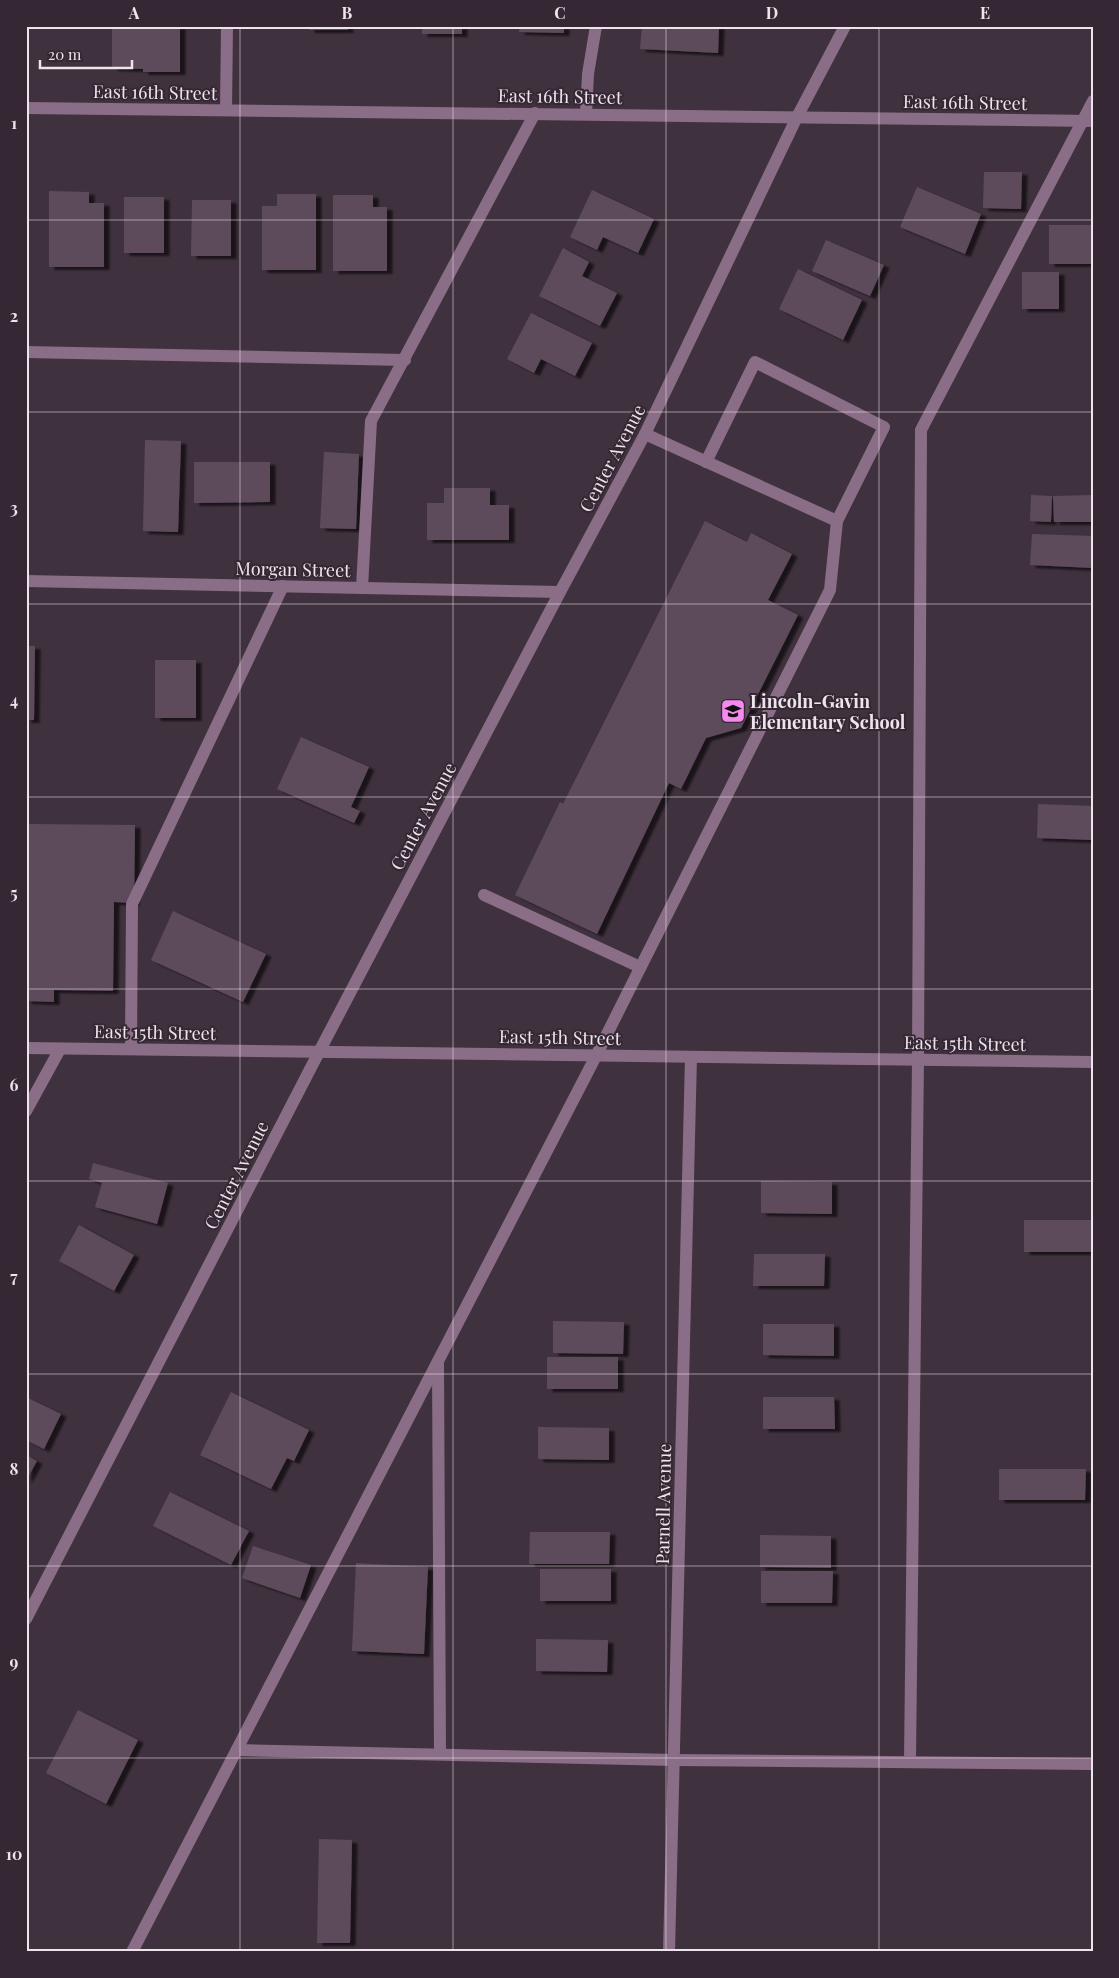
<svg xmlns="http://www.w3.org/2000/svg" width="1119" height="1978" font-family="'Playfair Display',serif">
<defs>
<filter id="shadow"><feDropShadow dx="5.5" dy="3" stdDeviation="1" flood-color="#0009"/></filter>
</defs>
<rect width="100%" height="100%" fill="#40313e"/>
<g fill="#5d4c5b" filter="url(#shadow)">
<path d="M112,26h68v46h-37v-3l-31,-1z"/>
<rect x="309" y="26" width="39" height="4"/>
<rect x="422" y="26" width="40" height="8"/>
<path d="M520,26h44v7l-45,-1z"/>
<path d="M642,26h77l-1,27 -78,-4z"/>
<path d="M984,172h38l-1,37 -38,-1z"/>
<path d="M917,187l64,27 -16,40 -65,-27z"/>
<path d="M592,190l62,29 -16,34 -35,-16 -6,13 -27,-13z"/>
<path d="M49,191l40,1v11h15v64h-55z"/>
<path d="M277,194h39v76h-54v-64h15z"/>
<path d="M333,195h40v12h14v64h-54z"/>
<rect x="124" y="197" width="40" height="56"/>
<path d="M192,200h39v56h-40z"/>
<rect x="1049" y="225" width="44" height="39"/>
<path d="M826,240l58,25 -14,31 -58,-25z"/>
<path d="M563,248l26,14 -7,14 35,17 -17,33 -61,-30z"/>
<path d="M798,269l64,31 -19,40 -64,-31z"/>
<rect x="1022" y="272" width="37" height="37"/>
<path d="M531,313l61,30 -17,33 -34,-17 -7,14 -27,-14z"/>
<path d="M145,440l36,1 -3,91 -35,-1z"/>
<path d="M324,452l35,2 -3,75 -36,-1z"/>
<path d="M194,462h76v40l-76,1z"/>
<path d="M444,488h46v17h19v35h-82v-37h17z"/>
<path d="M1031,495l21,1 -1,26 -21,-1z"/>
<path d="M1093,495v27h-39l-1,-26z"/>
<path d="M705,521l42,21 4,-9 41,21 -24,46 30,15 -57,113 -35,10 -25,51 -12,-6 -72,151 -82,-39 45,-93 3,2z"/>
<path d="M1032,534l61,2v32l-63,-3z"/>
<path d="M26,646h9l-1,74h-8z"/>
<rect x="155" y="660" width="41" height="58"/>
<path d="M301,737l68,30 -18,40 9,4 -6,12 -77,-34z"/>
<path d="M1038,804l55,2v34l-56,-2z"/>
<path d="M26,824l109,1 -1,78 -20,-1 -1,89 -59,-1v12l-28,-1z"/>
<path d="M173,911l93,43 -23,48 -92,-42z"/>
<path d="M93,1163l75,20 -11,41 -62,-17 7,-24 -13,-4z"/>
<path d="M761,1181l71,1v32l-71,-1z"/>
<rect x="1024" y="1220" width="69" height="32"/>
<path d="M79,1225l55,30 -20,36 -55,-30z"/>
<path d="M754,1254h71l-1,32h-71z"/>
<path d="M553,1321l71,1 -1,32 -70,-1z"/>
<path d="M763,1324h71v32l-71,-1z"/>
<rect x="547" y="1357" width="71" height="32"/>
<path d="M231,1392l78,38 -15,31 -7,-3 -16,31 -71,-34z"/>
<path d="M26,1397l35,17 -17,35 -18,-9z"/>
<path d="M763,1397h71l1,32h-72z"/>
<path d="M538,1427l71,1v32l-71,-1z"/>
<path d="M26,1455l11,6 -11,20z"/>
<path d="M999,1469h87l-1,31h-86z"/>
<path d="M170,1492l79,39 -18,34 -78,-39z"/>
<path d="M530,1532h80l-1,32h-80z"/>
<path d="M760,1535l71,1v32l-71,-1z"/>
<path d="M253,1546l58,19 -11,33 -58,-20z"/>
<path d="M356,1563l72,4 -4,87 -72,-3z"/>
<rect x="540" y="1569" width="71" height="32"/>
<path d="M761,1571h72l-1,32h-71z"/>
<path d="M536,1639l72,1 -1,32 -71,-1z"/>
<path d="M78,1710l60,30 -32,64 -60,-31z"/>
<path d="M319,1839l33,1 -2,103h-33z"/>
</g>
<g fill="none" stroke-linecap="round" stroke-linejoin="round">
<g stroke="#8a6d87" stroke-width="12">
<path d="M26,108l1067,13"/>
<path d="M226,110l1,-84"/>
<path d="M586,114l2,-40 8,-48"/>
<path d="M26,352l379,8"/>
<path d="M645,434l192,87"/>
<path d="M26,581l534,11"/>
<path d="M362,588l9,-167 164,-308"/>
<path d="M484,895l156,72"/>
<path d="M26,1048l1067,14"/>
<path d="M131,1049l1,-145 151,-318"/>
<path d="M26,1111l34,-62"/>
<path d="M438,1362l2,392"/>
<path d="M26,1619l293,-567 241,-460 85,-158 152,-317 48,-91"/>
<path d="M237,1750l437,10 419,4"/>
<path d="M910,1760l8,-700 3,-630 172,-329"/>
<path d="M132,1952l464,-896 234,-466 7,-69 47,-94 -129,-65 -49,100"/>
<path d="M669,1952l22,-895"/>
</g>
</g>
<path fill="none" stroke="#eee4ec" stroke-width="1" stroke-opacity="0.55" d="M240,26v1926M453,26v1926M666,26v1926M879,26v1926M26,220h1067M26,412h1067M26,604h1067M26,797h1067M26,989h1067M26,1181h1067M26,1374h1067M26,1566h1067M26,1758h1067"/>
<defs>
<symbol id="school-square" viewBox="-11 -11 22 22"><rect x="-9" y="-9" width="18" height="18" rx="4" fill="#f589ee" stroke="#352734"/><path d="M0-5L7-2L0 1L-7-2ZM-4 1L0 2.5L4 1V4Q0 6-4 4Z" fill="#111"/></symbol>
</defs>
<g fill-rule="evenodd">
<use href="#school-square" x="719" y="697" width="28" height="28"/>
</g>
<g text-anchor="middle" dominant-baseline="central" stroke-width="4" stroke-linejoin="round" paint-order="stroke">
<g font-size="18" fill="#eee4ec" stroke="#352734">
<text transform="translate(155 92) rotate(1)">East 16th Street</text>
<text transform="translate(560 96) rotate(1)">East 16th Street</text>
<text transform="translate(965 102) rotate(1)">East 16th Street</text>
<text transform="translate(612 458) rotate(-62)">Center Avenue</text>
<text transform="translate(293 569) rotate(1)">Morgan Street</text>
<text transform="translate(423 816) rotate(-62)">Center Avenue</text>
<text transform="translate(155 1032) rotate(1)">East 15th Street</text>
<text transform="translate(560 1037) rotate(1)">East 15th Street</text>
<text transform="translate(965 1043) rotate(1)">East 15th Street</text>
<text transform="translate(236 1175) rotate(-63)">Center Avenue</text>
<text transform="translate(663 1504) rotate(-89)">Parnell Avenue</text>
</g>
<g font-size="18" font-weight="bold" fill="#eee4ec" stroke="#352734" text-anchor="start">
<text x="750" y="701">Lincoln-Gavin<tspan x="750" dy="21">Elementary School</tspan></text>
</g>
</g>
<rect width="1119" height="1978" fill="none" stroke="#352734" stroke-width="55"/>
<path d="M40 60v8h92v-8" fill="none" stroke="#eee4ec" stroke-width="2.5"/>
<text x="48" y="60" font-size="15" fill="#eee4ec" stroke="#352734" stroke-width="4" paint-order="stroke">20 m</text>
<rect x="28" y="28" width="1064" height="1922" fill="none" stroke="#eee4ec" stroke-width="2"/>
<g font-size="16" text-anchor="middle" font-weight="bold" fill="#eee4ec">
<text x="134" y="19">A</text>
<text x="347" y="19">B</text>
<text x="560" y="19">C</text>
<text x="772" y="19">D</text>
<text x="985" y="19">E</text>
<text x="14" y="129">1</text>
<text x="14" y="322">2</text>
<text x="14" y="514">3</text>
<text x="14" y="706">4</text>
<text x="14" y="899">5</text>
<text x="14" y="1091">6</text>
<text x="14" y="1283">7</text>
<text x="14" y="1475">8</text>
<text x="14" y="1668">9</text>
<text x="14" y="1860">10</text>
</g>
</svg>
